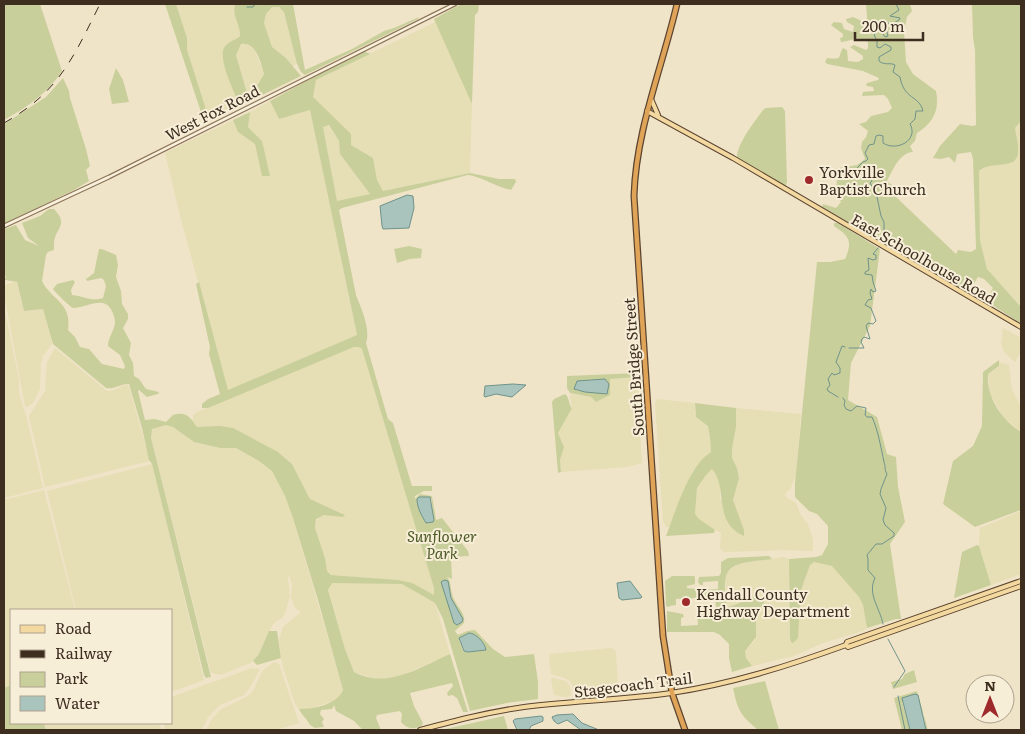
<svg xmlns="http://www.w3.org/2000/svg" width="1025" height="734" font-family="Literata,serif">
<rect width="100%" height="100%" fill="#f0e4c8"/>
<g fill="#e6deb5">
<path d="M176,4h59v14l4,10 1,8 -12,8 -3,3 -2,9 17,50 -25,12 -8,-3 -20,-65v-12z"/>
<path d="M272,7h7l5,5 13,52 -5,2 -6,-8 -14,-11 -8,-24 2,-9z"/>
<path d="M437,21l35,83 -2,69 -87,18 -6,-11 -4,-22 -22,-13 -38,-48 3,-17z"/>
<path d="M246,43l3,1 6,7 9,23 -8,14 -2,10 -5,2 -13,-45 3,-9z"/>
<path d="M270,101l9,18 31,-9 47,226 -129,54 -47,-170 -16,-67 68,-33 5,12 17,12 7,32v-35l-14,-14 2,-15z"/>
<path d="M1021,121v186l-34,-38 -7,-29 -1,-69 10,-6 18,-1 9,-4 2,-10 -3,-22z"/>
<path d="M328,125l11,16 1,13 30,40 -33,7 -14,-75z"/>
<path d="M16,281l8,30 19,-2 9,32v3l-9,12 -2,7 -1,26 -7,14 -6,4 -2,-1 -21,-112 1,-9z"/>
<path d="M4,306l15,74v13l8,26 16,69 -39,10z"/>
<path d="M1003,328l18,10v14l-6,10 -11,-10 -3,-8z"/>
<path d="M354,347h5l4,3 53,176 18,62v7l-36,-15 -67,-5 -4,-4 -2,-13 -10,-30 2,-9 3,-3 22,-3 -32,-14 -18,-35 -14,-12 -52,-25h-29l-4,-6v-6l4,-3z"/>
<path d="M55,348l52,43h4l16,-7 2,3 21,74 -105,26 -16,-71 16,-25 2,-29z"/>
<path d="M999,362l10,3 3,24 9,18v25l-17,-14 -14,-24 -2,-20 11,-7z"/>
<path d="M630,377l6,1 1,4 5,81 -14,4 -67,5 -1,-11 3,-17 -5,-11 14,-25 -2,-10 1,-4 20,3 5,5 12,-6 2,-17z"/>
<path d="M657,399l38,4v10l13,13 2,12 1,15h-3l-15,18 -10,20 -13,36h-4l-3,-6 -8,-118z"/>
<path d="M736,408l65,6 -5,61 -6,14 -5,5 1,3 10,6 5,12 7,9 5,15v12l-30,-1 -59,2 -4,-3 1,-16 -12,-6 -10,-8 -4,-5 2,-26 9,-13 6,-6 8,13v17l17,13 -4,-12 6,-22 -2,-10 -5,-9v-11l4,-21z"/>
<path d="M166,425l7,2 21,15 26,6h16l23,13 13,10 13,25 8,22 48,165 2,8 -2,4 -7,6 -27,8h-8l-4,-5 -13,-40 -3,-24 4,-13 18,-15 -6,-4 -4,-10 1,-13 -3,-10 -1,4 2,17 -5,17 -2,4 -10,7 -14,30 -8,9 -6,2 -24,10 -10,-2 -60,-235 1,-9z"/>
<path d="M152,464l52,216 -33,12v-82h-95l-29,-119z"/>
<path d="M44,490l31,120h-64v75l-7,3v-188z"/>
<path d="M1021,511v63l-30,11 -12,-39 1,-18z"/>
<path d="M784,557l5,2 1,79 11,-48 9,-25 4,-3 18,4 27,31 4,8 4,23 -4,3 -40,12 -29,13 -42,10 -3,-2 -3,-6 -1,-7 10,-11 1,-26 9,-11 -19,-4 -14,7 -6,1 -1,-29 3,-7 11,-8z"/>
<path d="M350,582l52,2 33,19 15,51 -52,23 -11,3 -15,-2 -18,-6 -9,-23 -17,-60 4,-6z"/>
<path d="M611,648l4,2 1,3 2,34 -5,6 -36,2 -7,-14 -5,-3 -14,-4 -2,-17 1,-3z"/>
<path d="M274,662l5,2 20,59 -23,7h-70l6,-11 8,-9 28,-14 5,-5 9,-20z"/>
<path d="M252,668l8,1 -9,17 -7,9 -24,10 -12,12 -6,13h-37l-1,-7h7v-26z"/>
<path d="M553,678l13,3 4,5 1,10 -6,1 -11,-2 -3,-16z"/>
<path d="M44,723h115l2,6 -115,1z"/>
</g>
<g fill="#c9cf9b" fill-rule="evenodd">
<path d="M4,4h36l22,67c-14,22 -36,37 -58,49z"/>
<path d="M165,4h11l11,34v12l22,69 -2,4 -4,-5z"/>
<path d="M235,4h58l12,66 47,-21 32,-18 10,-3 25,-11 -1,2 -113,56 -4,-3 -4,-8 -13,-52 -5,-5h-7l-6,7 -2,9 8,24 14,11 15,18 -47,23v-8l10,-17c-3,-11 -8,-33 -23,-30l-5,11 13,45 -9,6c-5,-12 -22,-46 -16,-58 3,-6 12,-8 16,-12 0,-13 -8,-18 -5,-32z"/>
<path d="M461,4h18l-1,8 -3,3 -3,89 -38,-85z"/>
<path d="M866,4h44l2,7 -5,6 -3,14 2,31 7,12 23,17c4,19 -3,32 -19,42l-2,8 -5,5 3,6c-14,1 -20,18 -26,29l10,8 2,5 -3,3 60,57 2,-4 13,2 5,-3 -3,-90 -2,-7 -14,2 -2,9 -6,-6 -8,2 -8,-1 7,-12 20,-22 13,2 3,-1 -1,-75 -2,-13 -1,-33h49v117l-6,7c1,8 4,17 3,24 0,19 -27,8 -39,19l1,69 7,29 34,38v17l-33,-22v-5l5,-9 -9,-9 -6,-2 -10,16 -146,-86 1,-3 13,4 5,-6 -5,-11 1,-13 -5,-5 1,-4 24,-4 8,-6 -4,-11 1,-6 4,-5 2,-6 -9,-7 7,-2 5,-6 17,-4 4,-4 -4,-9 -4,-4 -22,1 1,-4 11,-1 -1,-4 -6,-1 -1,-1 1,-2 11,-3 1,-2 -16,-7 -36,-7 -2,-2 2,-4c17,2 10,-1 16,-10l4,2 1,11 10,1 5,-3v-3l-13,-9 4,-2 12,5 2,-2v-6c-11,-7 -17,-1 -27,0l-1,-4 3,-1v-3l-12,-9 3,-3 8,1 2,6 9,3 1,-6 -7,-4 -1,-3 7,-2 13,6 1,-6z"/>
<path d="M362,50l8,4 -54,26 -3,17 38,37v11l22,13 4,22 6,11 87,-18 29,6h16l1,3 -5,8c-15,-3 -28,-13 -43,-15l-126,33 -3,2 17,85c5,13 15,34 10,48l22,76 5,4 19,63h20v5h-8l-9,5v9v-6l5,-5 12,2 4,24 6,-2 26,33 1,5 -18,1 1,22 -5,-2c5,5 3,13 6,20 3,9 13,16 11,26l-9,8 3,4 9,-4 8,-1 18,19 12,8 29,-3 4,28v17l-31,4 -37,8 -27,-92 -8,-16 -33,-19 -70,-1 -4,7 17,59 9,23c33,18 66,-5 96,-18l18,58h-5l-6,-14 -5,-3 -4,1 -1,-3 6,-7 -1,-3 -42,10 4,13 8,15 1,3c-7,7 -16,5 -22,-2l1,-8 -2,-3 -23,4 -1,3 5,12h-18l-9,-9 -18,-10 -2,-6 -2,4 -11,1 -1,4 4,5 -2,3 2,5 -9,1 -5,-3c-3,-6 -9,-11 -11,-16 14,0 38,-4 44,-19l-25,-90 -25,-82 -8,-22 -13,-25 -13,-10 -23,-13h-16l-26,-6 -21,-15 -7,-2 -14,4 -1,9 60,239 -5,1 -2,-3 -52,-211 -3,-4 -7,-32 -13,-44c-8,-1 -15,6 -23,4l-53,-44 -10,-35 -19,2 -7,-29 -12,-2 -1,2v-6l1,2 1,-1 -2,-4v-44l12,-4 9,15 14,6 -11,-8 -6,-15 18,-7 9,-7h5c15,16 2,18 0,33 0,3 0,5 0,8l-6,2 -2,3 -4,26c10,20 30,21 26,49l7,7 5,10 9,2 13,15 22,5 1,-3 -5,-11 -12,-9c0,-8 6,-15 7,-23 0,-5 -2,-11 -5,-15 -7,-12 -26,0 -37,0 -4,-2 -18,-16 -20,-19l4,-5 16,-4 2,2 -4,8 1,5c12,1 19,7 31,3l3,-12 -2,-6 -3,-2 -14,3 -1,-2 8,-6 5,-24h3l14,6 2,10 -2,12 5,14 1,13 6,10v5l-5,9 8,15 -2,12 4,8 1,13 5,3 7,10 13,3 -1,2 -11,3 -8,-7 -1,1 7,29 10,-1 11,3 7,-7c13,-4 17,2 24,12l23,-1 13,2 45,24 14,12 18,35 35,16 -2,2 -19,-2 -8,4 -1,9 10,30 2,13 4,4 67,5 14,3 22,12v-7l-72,-239 -3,-2h-5l-146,61h-6v-4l6,-5 12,-5 -11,-40 1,-7 -14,-63 3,-2 29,108 129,-55 -47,-225 -31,9 -9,-18zM329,125l10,16 1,13 30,40 -33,7 -14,-74zM419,497h9l3,1 3,22 -8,3 -9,-20zM469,633c7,3 16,9 17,17l-18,2 -5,-1 -4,-11 2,-3z"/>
<path d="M116,68l7,12 6,22 -17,2 -3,-15z"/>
<path d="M63,78l6,13 1,7 16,51 4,17 -4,4 3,11 -15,9 -70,34v-100l42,-27z"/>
<path d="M782,107l3,4 2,71 -2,5 -48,-29c-1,-13 18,-37 26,-48l3,-2z"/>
<path d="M250,112l-2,15 14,14 8,35h-8l-7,-32 -17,-12 -5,-12z"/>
<path d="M834,223h4l42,26 -10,77 -19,37 -3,37 29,17 10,37 9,3 2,30 7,35 -15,22 11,75h-5l-29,9 -4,-23 -4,-8 -27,-31 -18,-4 -4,3 -9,25 -3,48 -5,5 -2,-1 -1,-4 -1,-79 27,-2 6,-2 6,-11v-18l-11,-12 -8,-3 -14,-14v-14l22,-221h13l15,-3c8,-18 4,-23 -11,-33z"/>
<path d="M409,246l13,3 -1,9 -11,1 -13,4 -3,-14z"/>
<path d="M999,360v6l-11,8c-2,23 14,46 33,58v78l-46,17 -32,-23 10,-43 20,-15 9,-20 1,-54z"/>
<path d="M638,373l-1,4 -27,2v16l-14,7 -5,-5 -21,-4 -3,-5v-12zM605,379l4,5 -22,8 -12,-2 12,-10z"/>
<path d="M565,394c5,4 3,10 7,14l-14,25 6,14 -4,13 1,12 -3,1 -6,-71 2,-3z"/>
<path d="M695,403l41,5v19l-4,21v10l5,10 2,10 -6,22 11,30v6c-32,-14 -15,-47 -32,-67l-6,6 -9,13 -2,26 4,5 16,11 -1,3 -48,3c9,-23 23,-71 45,-84l-1,-14 -2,-12 -12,-9z"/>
<path d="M977,545l2,1 12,39 -37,13 8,-46z"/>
<path d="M769,556l3,3c-39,5 -53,2 -45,48 12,-1 24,-15 37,-8v6l-8,9v23l-11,14 1,7 6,8 -20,6 -3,-14v-14l-9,-9 -6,-3h-47v-21l16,3 1,3 -3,1v8l17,-1 -1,-13h5l2,4 14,1v-7l-2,-3 -1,-10 -3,-2 -5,3h-8v-8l19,-1v-8l-15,1v3h-3l-2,-3 1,-5 20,-1 2,-3v-11l7,-4z"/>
<path d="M672,576h22l1,1v7l-8,2v2l9,1 2,15 -2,-6 -20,1v6l-6,1 -1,1 -3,-1 -1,-25z"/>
<path d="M269,631h8l4,27 -24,7 -4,-4 6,-7z"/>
<path d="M914,670l3,12 -24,7 -2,-7 11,-3 3,-5z"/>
<path d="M765,681l14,49h-21c-18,-15 -20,-19 -25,-42z"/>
<path d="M11,685v38h33l2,7h-42v-42z"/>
<path d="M917,691l11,39h-2l-3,-17 -21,-11 8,28h-8l-8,-32z"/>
<path d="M504,716l4,14h-67z"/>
</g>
<g fill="#a9c4bc" stroke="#6f938a">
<path d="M407,195l6,1 1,12 -5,20 -26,1 -1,-3 -2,-20z"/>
<path d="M605,379l4,5 -2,10 -22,-2 -11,-3 3,-8z"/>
<path d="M513,384l13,1 -14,12 -16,-3 -11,3 -1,-1 1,-10z"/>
<path d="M419,497h11l4,23 -1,2 -7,1c-4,-7 -9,-15 -9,-24z"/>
<path d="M444,580l4,1 3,17 12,21 -1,3 -5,3 -3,-2 -13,-41z"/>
<path d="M630,581l12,16 -1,1 -19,2 -3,-2 -2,-15z"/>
<path d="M469,633c7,0 16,10 17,17l-18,2 -4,-1 -5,-13z"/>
<path d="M915,694l3,1 8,35h-16l-8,-32z"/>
<path d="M573,714l9,9 17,7h-18l-14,-10 -9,4 -4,-3 -2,-4 5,-2z"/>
<path d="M541,716l2,1v4l-12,5 -2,4h-12l-4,-9 2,-2z"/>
</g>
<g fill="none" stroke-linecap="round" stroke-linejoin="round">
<g stroke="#6f938a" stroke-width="1">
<path d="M247,7h6l2,-3"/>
<path d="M881,242l3,-5v-15l-3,-6 -5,-24 -6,-9 2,-2 -1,-3 3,-3v-5l-16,3 -2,-1v-3l7,-7 3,-1 2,-2 -3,-6 4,-8 5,-1 2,-8 3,-1 4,1v7c14,9 36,-3 27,-19l5,-5 1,-8h7c-4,-16 -19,-11 -23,-34l-7,-5 2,-7c-5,-3 -10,1 -16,-4v-4l12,-7v-3l-6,-3 -5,4 -3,-1v-6l-3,-6 6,-6 3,1v4l2,3 3,-1 -3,-11 2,-2 5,1 7,-4 1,-2 -10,-2 9,-6 -3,-6"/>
<path d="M849,348h15l-3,-6 1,-3 2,-2 6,2 -4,-13 2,-3 5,1 3,-3 -5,-13 -6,-3 3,-5 4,-1 -2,-6 1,-4 2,3 3,-1 -3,-9 -1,-7 -7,-1v-2l4,-2 -1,-12 5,2 3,-1v-4l-3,-1 5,-6"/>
<path d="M838,397l-10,-6 -1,-2 3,-4 -2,-6 4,-6 2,2 6,-2v-5l-4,-6 6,-16 3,1"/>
<path d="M843,398l2,3 -1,4 2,4 5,2 6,-5 9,2 -1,7 2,2h5c6,13 9,31 12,45 2,5 0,7 3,12l-6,15 -1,5 6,14 -3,12 2,5 9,8v3l-12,8h-6l-9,11 1,4v11l7,8c-8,16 5,30 8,46"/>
<path d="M888,639l17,32 -11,16"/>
<path d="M898,696l7,34"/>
</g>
<defs>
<path id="minor" d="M4,226l105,-49 346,-173"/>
<g id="major">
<path d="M651,99l7,16"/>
<path d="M647,111l86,47 288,169"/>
<path d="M846,645l1,-3 174,-61"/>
<path d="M420,730c34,-9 68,-18 104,-23 48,-6 98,-7 147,-14 60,-9 117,-27 175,-48l2,2 173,-61"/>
</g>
<path id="highway" d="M677,4c-15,64 -41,126 -43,192l29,440 9,57 13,37"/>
</defs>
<use href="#minor" stroke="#8d765c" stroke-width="5"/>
<use href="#major" stroke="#5b4430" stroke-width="6"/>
<use href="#highway" stroke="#5b4430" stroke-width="7"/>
<use href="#minor" stroke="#faf1dc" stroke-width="2.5"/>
<use href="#major" stroke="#f3d9a0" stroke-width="4"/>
<use href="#highway" stroke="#e0a458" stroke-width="4.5"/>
<path stroke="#3d2e20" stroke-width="1" stroke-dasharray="9 9" stroke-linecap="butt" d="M4,123c55,-31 69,-65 96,-119"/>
</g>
<g fill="#9e2a2b" stroke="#f7eed8" stroke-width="2">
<circle cx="809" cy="180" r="5"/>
<circle cx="686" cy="602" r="5"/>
</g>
<g text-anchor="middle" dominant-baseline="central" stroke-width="4" stroke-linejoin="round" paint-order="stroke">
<g font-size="15" fill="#3d2e20" stroke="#f7eed8">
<text transform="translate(212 112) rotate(-27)">West Fox Road</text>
<text transform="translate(924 258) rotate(30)">East Schoolhouse Road</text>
<text transform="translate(633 367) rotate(-94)">South Bridge Street</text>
<text transform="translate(633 684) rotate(-7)">Stagecoach Trail</text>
</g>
<g font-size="15" fill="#3d2e20" stroke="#f7eed8" text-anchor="start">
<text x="819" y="171">Yorkville<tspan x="819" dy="17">Baptist Church</tspan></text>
<text x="696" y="593">Kendall County<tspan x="696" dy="17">Highway Department</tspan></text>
</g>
<g font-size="15" font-style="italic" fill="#4d5a26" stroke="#f7eed8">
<text x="442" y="535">Sunflower<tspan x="442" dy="17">Park</tspan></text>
</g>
</g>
<rect width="1025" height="734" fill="none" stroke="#3d2e20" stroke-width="10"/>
<rect x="10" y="609" width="162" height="115" fill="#f7eed8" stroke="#ada18e"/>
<rect x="20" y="625" width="25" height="8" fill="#f3d9a0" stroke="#ada18e"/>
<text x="55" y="634" font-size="15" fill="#3d2e20">Road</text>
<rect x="20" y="650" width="25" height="8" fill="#3d2e20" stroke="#ada18e"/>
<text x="55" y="659" font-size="15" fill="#3d2e20">Railway</text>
<rect x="20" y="672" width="25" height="15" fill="#c9cf9b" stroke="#ada18e"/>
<text x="55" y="684" font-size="15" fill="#3d2e20">Park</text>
<rect x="20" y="696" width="25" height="15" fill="#a9c4bc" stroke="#ada18e"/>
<text x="55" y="709" font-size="15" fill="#3d2e20">Water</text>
<g transform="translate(990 699)"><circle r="24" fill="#f7eed8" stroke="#ada18e"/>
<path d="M0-4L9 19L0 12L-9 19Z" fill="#9e2a2b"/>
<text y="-8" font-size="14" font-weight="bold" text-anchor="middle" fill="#3d2e20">N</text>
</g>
<path d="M855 32v8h68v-8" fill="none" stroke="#3d2e20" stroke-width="2.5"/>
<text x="862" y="32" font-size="15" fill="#3d2e20" stroke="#f7eed8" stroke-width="4" paint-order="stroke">200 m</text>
</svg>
